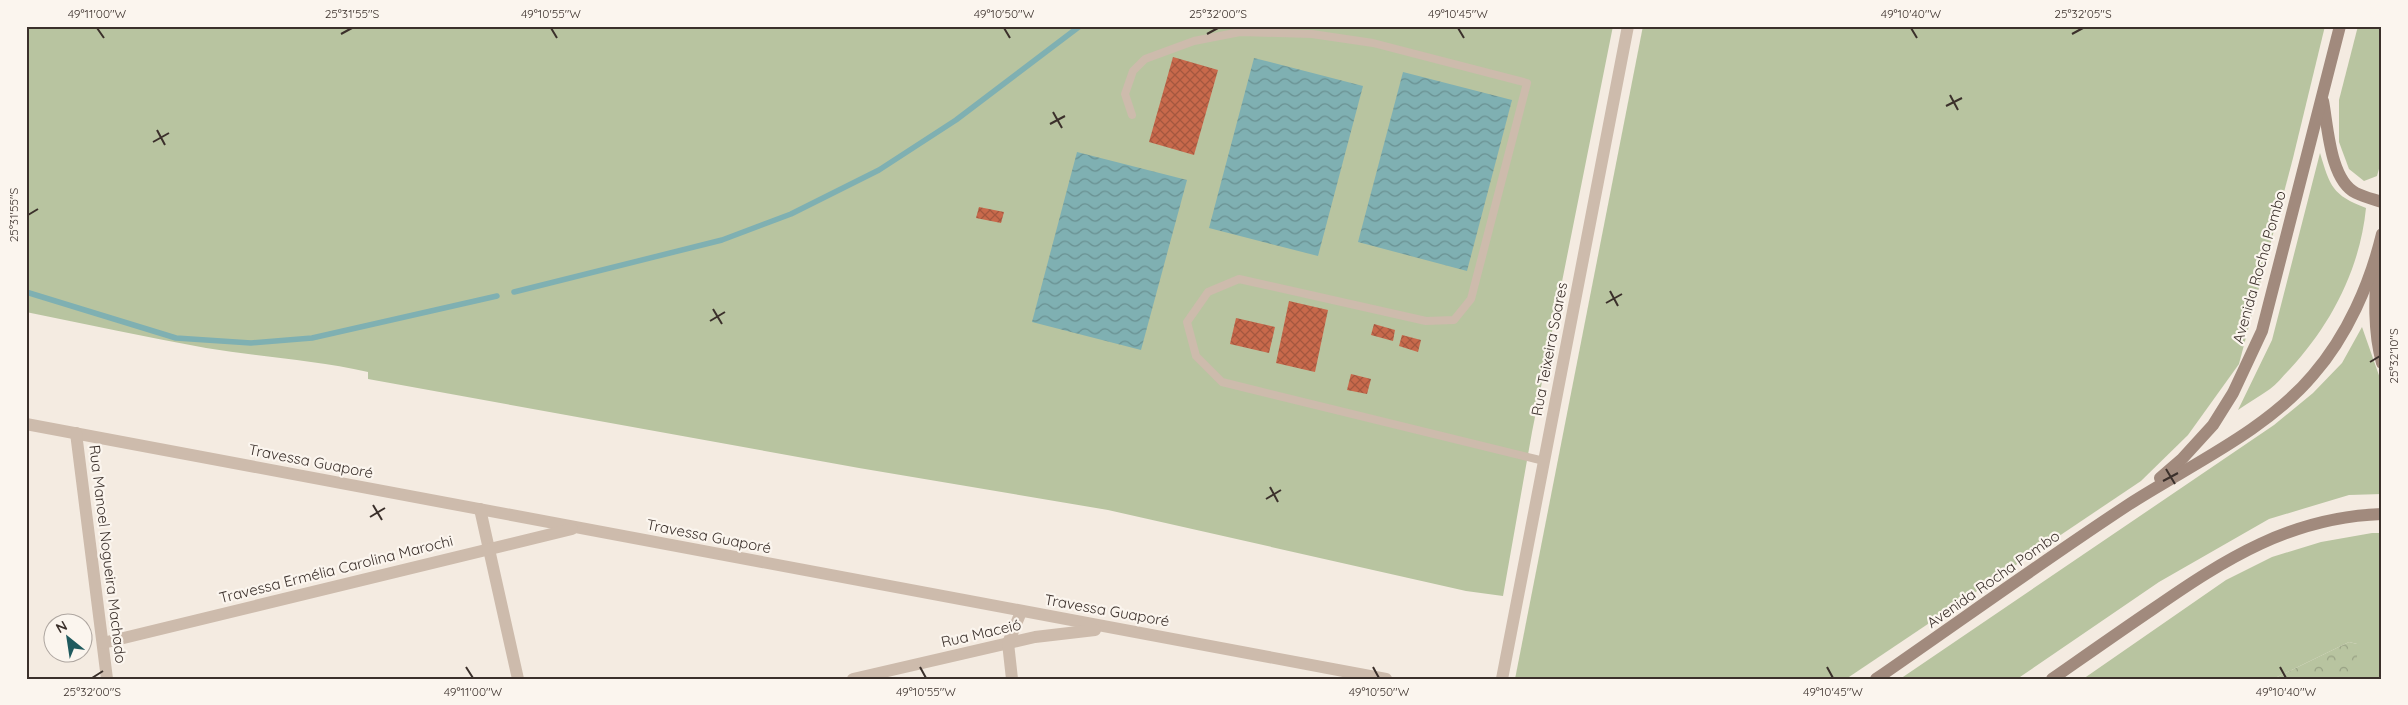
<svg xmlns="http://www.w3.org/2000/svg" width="2408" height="705" font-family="Quicksand,sans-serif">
<defs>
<pattern id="forest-crowns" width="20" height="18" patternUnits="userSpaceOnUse" patternTransform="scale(1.25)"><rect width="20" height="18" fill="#b8c4a0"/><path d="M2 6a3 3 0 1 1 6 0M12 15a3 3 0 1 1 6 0" fill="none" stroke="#97a083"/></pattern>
<pattern id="water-waves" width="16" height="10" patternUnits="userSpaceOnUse" patternTransform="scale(1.25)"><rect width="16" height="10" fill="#7fb0b2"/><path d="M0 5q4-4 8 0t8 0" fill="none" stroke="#699091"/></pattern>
<pattern id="building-cross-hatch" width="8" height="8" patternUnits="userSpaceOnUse" patternTransform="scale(1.25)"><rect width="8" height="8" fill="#c8694b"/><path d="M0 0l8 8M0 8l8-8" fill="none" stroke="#a4573f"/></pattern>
</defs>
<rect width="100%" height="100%" fill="#f4ebe1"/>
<g fill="#b8c4a0">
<path d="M26,26h1587l-81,406 -29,164 -37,-5 -358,-81 -249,-42 -491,-89v-7c-54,-12 -108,-15 -162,-24 -60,-11 -120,-24 -180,-36z"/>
<path d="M1643,26h682l-32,132 -54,206 -51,71 -47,46 -295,198h-331z"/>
<path d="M2358,26h24v132l-5,18 -13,5 -15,-12 -10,-27v-42z"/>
<path d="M2320,153c10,33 12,42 46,55 -6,61 -35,117 -77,162 -6,6 -12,14 -19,19 -10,7 -22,14 -32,21l34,-70z"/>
<path d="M2362,327l20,57v110l-33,1 -80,24 -110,63 -142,97h-117l374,-254 39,-32 29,-30z"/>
<path d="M2372,533h10v146h-25v-35l-8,-2 -76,37h-190l143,-99 46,-23 49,-15z"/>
</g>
<path fill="url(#forest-crowns)" d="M2349,642l8,2v35h-84z"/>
<g fill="url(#water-waves)">
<path d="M1254,58l109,28 -45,170 -109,-28z"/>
<path d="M1403,72l109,28 -45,171 -109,-29z"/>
<path d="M1077,152l110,28 -46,170 -109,-28z"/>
</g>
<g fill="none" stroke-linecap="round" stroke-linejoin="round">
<g stroke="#7fb0b2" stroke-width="5.5">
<path d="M26,292l150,46 75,5 61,-5 185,-42"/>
<path d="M514,292l208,-52 69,-26 88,-44 77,-50 124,-94"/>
</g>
</g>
<g fill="url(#building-cross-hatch)">
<path d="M1173,57l45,13 -24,85 -45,-13z"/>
<path d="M979,207l25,5 -3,11 -25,-5z"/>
<path d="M1289,301l39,9 -13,62 -39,-9z"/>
<path d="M1236,318l39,9 -6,26 -39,-9z"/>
<path d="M1374,324l21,6 -2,11 -22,-6z"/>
<path d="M1402,335l19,5 -3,12 -19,-6z"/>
<path d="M1351,374l20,5 -4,15 -20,-4z"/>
</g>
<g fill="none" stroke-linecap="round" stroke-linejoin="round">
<path stroke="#cdbbac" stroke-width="8" d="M1132,115l-7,-21 8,-23 12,-12 49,-18 46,-9 72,2 61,9 154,40 -56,216 -17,21 -28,1 -187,-42 -31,13 -21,30 9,34 26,26 322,79"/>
<g stroke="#cdbbac" stroke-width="12">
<path d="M26,424l1360,255"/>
<path d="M76,433l31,246"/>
<path d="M480,509l38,170"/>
<path d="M103,643l469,-114"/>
<path d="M853,679l182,-42 60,-7"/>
<path d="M1012,679l-4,-36 13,-31"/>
<path d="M1502,679l126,-653"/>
</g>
<g stroke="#a18a7d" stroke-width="12">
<path d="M2323,101c5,26 7,79 33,92 8,4 17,6 26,9"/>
<path d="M2377,263c-2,34 -4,67 5,100"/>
<path d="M2160,478l22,-19 31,-34 20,-32 29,-62 78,-305"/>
<path d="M1876,679c84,-58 167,-118 252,-174 60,-39 138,-74 185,-130 34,-39 57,-91 69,-141"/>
<path d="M2052,679c33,-23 67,-47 101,-70 72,-50 138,-92 229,-95"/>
</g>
</g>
<path fill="none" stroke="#3b302b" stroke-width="2" d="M97,28l7,10M551,28l6,10M1004,28l6,10M1458,28l6,10M1911,28l6,10M341,34l11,-6M1207,34l11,-6M2072,34l11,-6M1950,95l8,15M1946,106l16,-8M1053,112l9,16M1050,124l15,-8M157,130l8,15M153,142l16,-9M28,215l10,-6M1610,291l8,15M1606,303l16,-9M713,309l9,15M710,321l15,-9M2370,362l10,-6M2166,469l9,15M2163,481l15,-8M1270,487l8,15M1266,499l15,-9M373,505l9,15M370,517l15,-9M466,667l7,11M920,667l6,11M1373,667l6,11M1827,667l6,11M2280,667l6,11M92,678l11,-7"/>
<g text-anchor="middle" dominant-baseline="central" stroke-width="4.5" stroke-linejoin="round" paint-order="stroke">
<g font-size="15" fill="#3b302b" stroke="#fbf5ee">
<text transform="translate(2259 267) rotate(-74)">Avenida Rocha Pombo</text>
<text transform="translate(1549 349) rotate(-79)">Rua Teixeira Soares</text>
<text transform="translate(311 461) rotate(11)">Travessa Guaporé</text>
<text transform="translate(709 536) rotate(11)">Travessa Guaporé</text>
<text transform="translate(108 554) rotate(83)">Rua Manoel Nogueira Machado</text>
<text transform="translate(336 569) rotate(-14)">Travessa Ermélia Carolina Marochi</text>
<text transform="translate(1993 579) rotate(-35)">Avenida Rocha Pombo</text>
<text transform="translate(1107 610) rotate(10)">Travessa Guaporé</text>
<text transform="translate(981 633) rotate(-13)">Rua Maceió</text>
</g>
</g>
<rect width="2408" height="705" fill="none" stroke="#fbf5ee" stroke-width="55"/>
<g transform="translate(68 638) rotate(330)"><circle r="24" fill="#fbf5ee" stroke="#aea6a0"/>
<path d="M0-4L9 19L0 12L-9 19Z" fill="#1f5a5e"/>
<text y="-8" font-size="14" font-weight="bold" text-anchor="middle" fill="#3b302b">N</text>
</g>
<rect x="28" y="28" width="2352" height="650" fill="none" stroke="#3b302b" stroke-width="2"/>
<g font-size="12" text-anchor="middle" fill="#3b302b">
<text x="97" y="18">49°11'00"W</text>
<text x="352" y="18">25°31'55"S</text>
<text x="551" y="18">49°10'55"W</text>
<text x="1004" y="18">49°10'50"W</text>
<text x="1218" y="18">25°32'00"S</text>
<text x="1458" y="18">49°10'45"W</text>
<text x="1911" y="18">49°10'40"W</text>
<text x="2083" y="18">25°32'05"S</text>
<text transform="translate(14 215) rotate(-90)" y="4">25°31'55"S</text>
<text transform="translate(2394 356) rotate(-90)" y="4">25°32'10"S</text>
<text x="92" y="696">25°32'00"S</text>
<text x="473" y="696">49°11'00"W</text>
<text x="926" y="696">49°10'55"W</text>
<text x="1379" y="696">49°10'50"W</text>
<text x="1833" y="696">49°10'45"W</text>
<text x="2286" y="696">49°10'40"W</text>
</g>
</svg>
